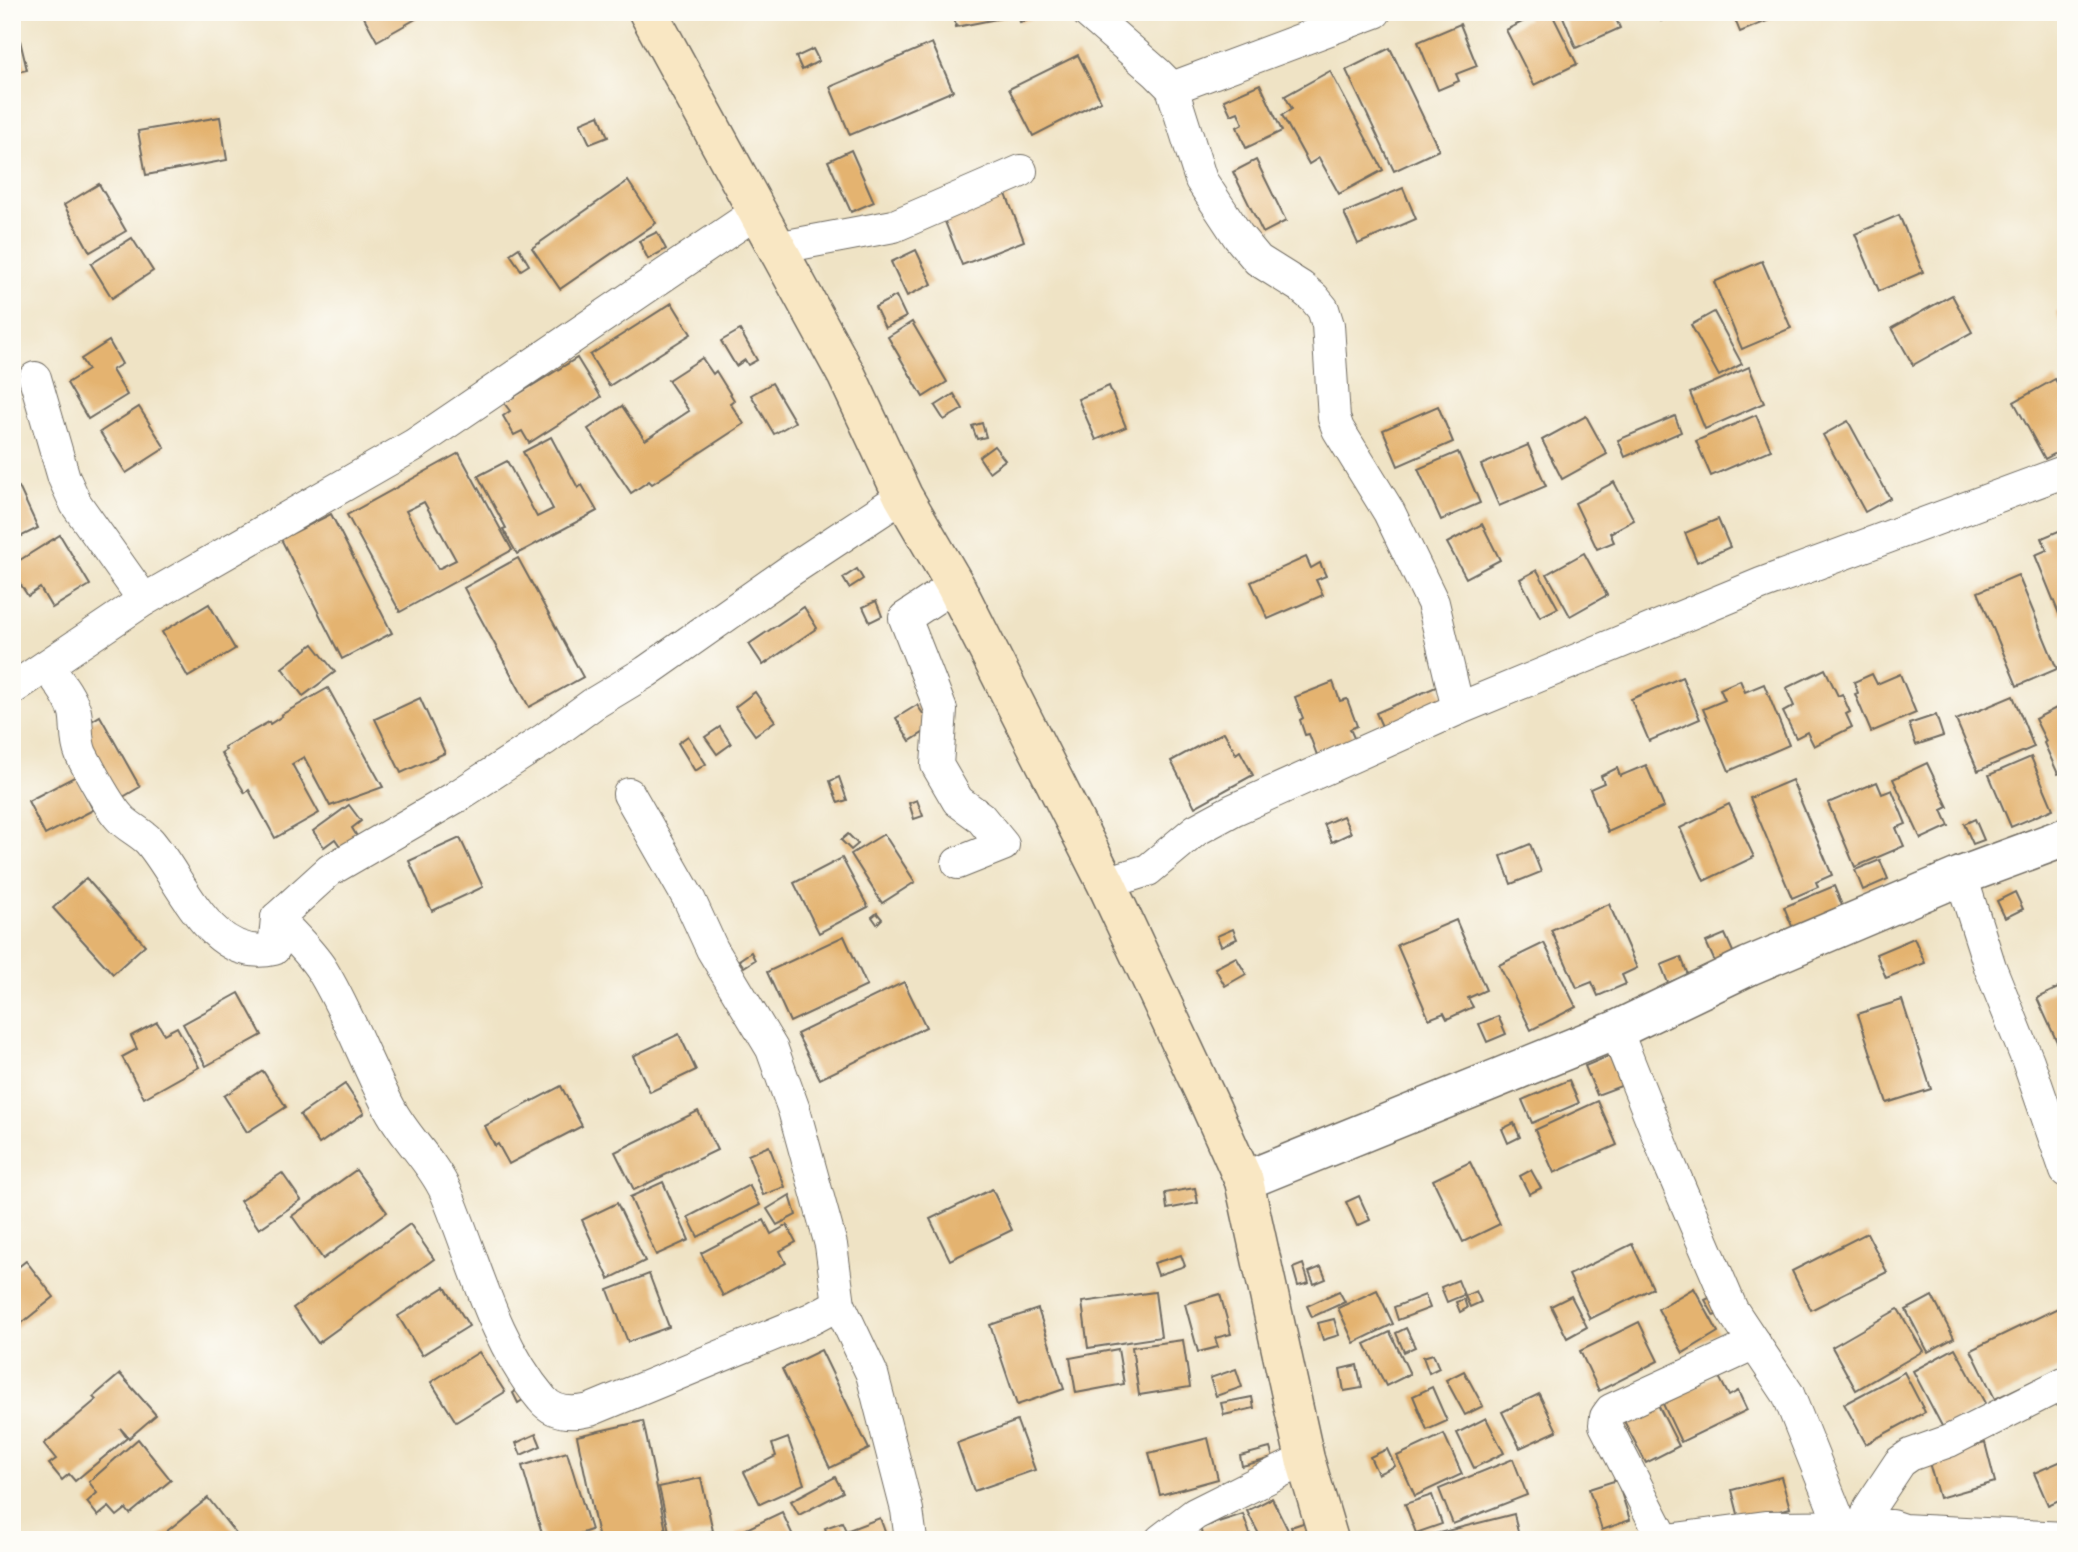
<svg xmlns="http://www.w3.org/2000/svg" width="2078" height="1552" font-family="Dekko,sans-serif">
<rect width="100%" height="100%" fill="#fdfcf7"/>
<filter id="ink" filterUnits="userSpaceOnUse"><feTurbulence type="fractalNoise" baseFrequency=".0143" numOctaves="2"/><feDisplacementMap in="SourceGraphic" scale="14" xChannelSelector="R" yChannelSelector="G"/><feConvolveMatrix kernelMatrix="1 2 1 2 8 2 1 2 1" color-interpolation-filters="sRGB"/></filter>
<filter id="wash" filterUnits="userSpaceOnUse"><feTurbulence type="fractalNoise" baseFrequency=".00686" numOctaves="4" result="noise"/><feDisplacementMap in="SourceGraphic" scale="28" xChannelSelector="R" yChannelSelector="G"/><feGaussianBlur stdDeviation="1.57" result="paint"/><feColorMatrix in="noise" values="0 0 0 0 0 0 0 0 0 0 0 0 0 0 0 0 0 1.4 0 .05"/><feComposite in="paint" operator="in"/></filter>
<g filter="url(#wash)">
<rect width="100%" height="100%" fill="#efe3c5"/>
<g id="blocks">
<g fill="#e4b36f" fill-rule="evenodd">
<path d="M361,12h67l-51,29z"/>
<path d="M953,12h53l1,5 -51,10z"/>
<path d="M1017,12h23l1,4 -21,6z"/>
<path d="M1244,12h15l-11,7z"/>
<path d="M1524,12h27l26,52 -43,21 -28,-55 22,-11z"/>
<path d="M1561,12h52l7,16 -44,20z"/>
<path d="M1656,12h22l-17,9z"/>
<path d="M1724,12h65l-49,20 -6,-15 -7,3z"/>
<path d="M1460,24l17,42 -21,8 3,7 -21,9 -20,-48z"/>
<path d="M17,28l10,42 -15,3v-44z"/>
<path d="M932,43l21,48 -103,44 -20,-48z"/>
<path d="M1390,48l49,102 -45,21 -48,-101z"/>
<path d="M813,49l6,12 -17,9 -6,-13z"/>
<path d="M1078,55l23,46 -68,35 -24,-47z"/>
<path d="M1330,71l53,99 -44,24 -20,-36 -10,6 -27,-49 10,-6 -7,-13z"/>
<path d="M1260,84l22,47 -36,17 -9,-21 6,-3 -5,-12 -7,3 -7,-15z"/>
<path d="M599,115l9,22 -18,7 -10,-21z"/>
<path d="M220,117l7,43 -81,15 -8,-44z"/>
<path d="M851,150l23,52 -23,10 -23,-51z"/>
<path d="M1256,160l30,61 -23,12 -30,-61z"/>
<path d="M628,181l28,42 -96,66 -28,-41z"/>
<path d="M99,184l27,47 -36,21 -26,-47z"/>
<path d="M1403,188l13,31 -58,25 -14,-31z"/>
<path d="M1006,194l18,47 -62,24 -18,-46z"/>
<path d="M1899,215l24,57 -44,19 -24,-57z"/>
<path d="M657,232l9,17 -18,10 -9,-18z"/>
<path d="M132,238l21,33 -41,27 -21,-34z"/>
<path d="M519,248l10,17 -8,5 -11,-16z"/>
<path d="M916,250l16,34 -25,12 -16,-34z"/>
<path d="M1762,261l29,67 -49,21 -28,-67z"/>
<path d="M1952,295l20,37 -59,33 -21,-37z"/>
<path d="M896,296l10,21 -21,11 -10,-21z"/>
<path d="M672,303l19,31 -82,52 -19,-31z"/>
<path d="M2066,307v24l-10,-18z"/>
<path d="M1714,312l28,52 -23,12 -28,-51z"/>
<path d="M912,322l35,60 -24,15 -35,-60z"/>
<path d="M740,330l17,30 -9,5 -3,-5 -9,6 -15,-25z"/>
<path d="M109,341l13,23 -10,6 15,25 -39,24 -21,-36 21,-13 -7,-11z"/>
<path d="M577,358l24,39 -72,46 -7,-12 -8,4 -11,-19 7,-5 -6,-8z"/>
<path d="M702,358l11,16 3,-3 18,29 -4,3 14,21 -92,60 -3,-3 -18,12 -43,-64 34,-23 23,34 44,-29 -21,-31z"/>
<path d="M1749,367l15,36 -59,26 -15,-36z"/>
<path d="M2055,379l11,20v49l-21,11 -31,-57z"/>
<path d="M772,383l23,39 -21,12 -23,-39z"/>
<path d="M1109,386l17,41 -30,13 -18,-41z"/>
<path d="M954,394l9,15 -19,11 -9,-14z"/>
<path d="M1438,406l15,36 -55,24 -15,-36z"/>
<path d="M139,407l26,41 -39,25 -26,-41z"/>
<path d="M1756,415l15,35 -60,26 -15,-35z"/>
<path d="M1586,416l21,38 -45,25 -20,-39z"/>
<path d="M1675,416l6,16 -56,25 -7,-17z"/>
<path d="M1848,421l42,77 -25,14 -42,-77z"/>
<path d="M982,423l4,14 -9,2 -5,-13z"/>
<path d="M551,437l27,51 4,-3 15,26 -80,43 -14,-25 3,-1 -28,-52 29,-15 30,56 16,-8 -30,-57z"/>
<path d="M1528,445l18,41 -47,20 -18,-41z"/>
<path d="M994,446l11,14 -16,12 -10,-15z"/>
<path d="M1458,452l22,51 -39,17 -23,-51z"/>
<path d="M459,453l53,97 -112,62 -53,-97zM424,502l32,58 -18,9 -32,-58z"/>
<path d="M1614,482l20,38 -24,13 4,9 -17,7 -22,-46z"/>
<path d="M19,487l19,41 -26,13v-51z"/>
<path d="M331,514l61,119 -50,26 -61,-120z"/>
<path d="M1718,519l12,28 -33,15 -12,-29z"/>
<path d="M1482,524l18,36 -34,18 -19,-35z"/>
<path d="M2061,530l5,11v70l-7,3 -24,-59 12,-5 -5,-12z"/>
<path d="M60,535l30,50 -38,23 -12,-20 -12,8 -16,-25v-6z"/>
<path d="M1584,553l23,42 -37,21 -23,-42z"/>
<path d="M1306,557l5,11 9,-5 6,13 -10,4 7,15 -55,24 -17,-37z"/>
<path d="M518,558l65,119 -54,30 -65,-119z"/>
<path d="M857,569l6,10 -14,9 -6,-10z"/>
<path d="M1537,570l21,38 -18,9 -20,-38z"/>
<path d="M2018,575l39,94 -40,17 -39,-94z"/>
<path d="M876,601l6,15 -12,6 -7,-15z"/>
<path d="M209,604l26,45 -47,28 -26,-45z"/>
<path d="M804,607l13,21 -54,37 -14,-21z"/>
<path d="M313,644l22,28 -32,24 -21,-28z"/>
<path d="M1825,669l13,27 4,-2 8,18 -4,2 6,13 -38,19 -7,-14 -11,6 -13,-26 11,-6 -8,-18z"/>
<path d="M1872,674l5,10 23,-10 16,39 -45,19 -16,-38 3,-1 -4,-11z"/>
<path d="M1682,677l18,42 -51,22 -18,-42z"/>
<path d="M1740,680l5,12 19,-8 25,61 -60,26 -26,-62 22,-9 -5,-11z"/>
<path d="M1333,682l7,19 7,-2 10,27 -7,3 5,11 -38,15 -8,-21 -4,1 -5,-15 3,-2 -8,-21z"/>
<path d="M1438,686l8,18 -62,27 -8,-18z"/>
<path d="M328,688l55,99 -53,19 -26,-49 -12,7 27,49 -44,25 -26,-48 -4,3 -24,-40 5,-3 -2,-3 45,-25 1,2 12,-8 -1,-1z"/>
<path d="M755,692l20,29 -20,14 -20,-28z"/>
<path d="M2013,696l21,51 -56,24 -22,-51z"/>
<path d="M420,698l25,55 -44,20 -26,-54z"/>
<path d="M2066,703v67l-8,4 -14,-31 2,-2 -11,-22z"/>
<path d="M917,705l15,22 -22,14 -14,-23z"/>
<path d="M1936,715l7,21 -27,9 -7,-21z"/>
<path d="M100,716l40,71 -39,23 -27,-78z"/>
<path d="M720,727l11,17 -14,10 -12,-17z"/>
<path d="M1224,732l12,22 4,-3 13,24 -58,32 -24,-46z"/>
<path d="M688,736l18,28 -11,7 -17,-28z"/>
<path d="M2031,757l22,52 -42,18 -22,-52z"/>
<path d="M1927,763l21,44 -6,3 7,16 -28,13 -28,-60z"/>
<path d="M1646,765l18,42 -56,25 -18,-43 14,-6 -3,-7 16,-8 3,8z"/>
<path d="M76,776l17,34 -48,25 -17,-34z"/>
<path d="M839,777l8,23 -9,3 -8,-22z"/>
<path d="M1792,780l40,95 -16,7 2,5 -26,11 -42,-100z"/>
<path d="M1877,782l5,12 10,-4 14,34 -10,4 8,18 -49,21 -27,-64z"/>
<path d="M917,800l6,16 -9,3 -5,-16z"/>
<path d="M1729,804l25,53 -50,24 -24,-53z"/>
<path d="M349,805l12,16 -9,7 6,10 -16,11 -7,-10 -11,8 -11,-16z"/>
<path d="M1343,816l8,17 -19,9 -8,-18z"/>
<path d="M1975,819l9,21 -11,4 -9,-20z"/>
<path d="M848,834l10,10 -7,6 -10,-10z"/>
<path d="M884,834l31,48 -33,21 -31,-49z"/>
<path d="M460,838l23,49 -51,24 -23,-50z"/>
<path d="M1530,844l11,28 -30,12 -10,-28z"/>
<path d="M842,858l26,49 -49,26 -25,-50z"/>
<path d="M1880,860l8,19 -25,11 -8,-20z"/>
<path d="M86,878l59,67 -32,29 -60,-66z"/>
<path d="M1834,886l10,24 -50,21 -10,-24z"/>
<path d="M2015,892l8,17 -18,9 -8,-17z"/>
<path d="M1609,904l28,64 -15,7 4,9 -28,12 -6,-14 -15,6 -26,-58z"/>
<path d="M877,913l5,6 -5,5 -5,-7z"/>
<path d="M1456,920l30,70 -18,8 5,9 -26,12 -3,-6 -15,6 -32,-74z"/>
<path d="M1233,929l4,10 -16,7 -4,-10z"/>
<path d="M1725,934l9,20 -19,8 -9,-20z"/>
<path d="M844,936l23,50 -77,36 -23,-50z"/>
<path d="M1914,938l11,25 -39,15 -10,-24z"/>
<path d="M1544,943l32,64 -45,23 -32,-65z"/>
<path d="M751,952l4,8 -11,7 -5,-7z"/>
<path d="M1236,957l10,17 -21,12 -10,-18z"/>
<path d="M1681,957l7,18 -20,8 -7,-18z"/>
<path d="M904,982l22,45 -106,52 -23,-45z"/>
<path d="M2066,984v54l-9,4 -20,-44z"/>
<path d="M239,993l23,42 -56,31 -23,-42z"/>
<path d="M1902,1000l29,89 -44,14 -29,-89z"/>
<path d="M1498,1016l8,18 -19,8 -8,-18z"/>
<path d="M157,1022l7,12 13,-7 22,40 -55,31 -22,-41 15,-8 -6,-13z"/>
<path d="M679,1034l17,36 -46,22 -17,-36z"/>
<path d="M1609,1056l12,30 -24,9 -12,-29z"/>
<path d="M263,1071l23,36 -39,25 -23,-36z"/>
<path d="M1569,1080l10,23 -47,20 -10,-23z"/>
<path d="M345,1084l19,29 -45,31 -19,-29z"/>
<path d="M561,1086l21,40 -73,38 -11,-20 -3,2 -10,-20z"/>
<path d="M1598,1101l19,44 -63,28 -19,-43z"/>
<path d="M698,1111l19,39 -83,40 -19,-38z"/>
<path d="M1514,1123l6,14 -12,6 -6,-14z"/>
<path d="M769,1146l16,41 -22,8 -15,-40z"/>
<path d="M1470,1162l30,62 -37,18 -30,-62z"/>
<path d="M356,1170l31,42 -64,47 -31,-43z"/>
<path d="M1531,1170l10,18 -12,6 -9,-18z"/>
<path d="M282,1173l19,27 -42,29 -19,-28z"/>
<path d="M663,1182l26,58 -33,15 -26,-58z"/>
<path d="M749,1185l11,20 -62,32 -10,-20z"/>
<path d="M1195,1188l3,15 -31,6 -2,-16z"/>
<path d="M992,1189l20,41 -62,30 -20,-41z"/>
<path d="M790,1195l6,20 -19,10 -10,-16z"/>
<path d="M1359,1196l11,24 -13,6 -11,-24z"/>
<path d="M617,1203l28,58 -36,18 -27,-59z"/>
<path d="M764,1220l7,14 16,-9 9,17 -16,9 6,12 -63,33 -22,-43z"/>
<path d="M410,1224l24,35 -116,84 -25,-35z"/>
<path d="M1867,1233l20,39 -76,38 -19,-39z"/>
<path d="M1632,1244l21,44 -63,31 -21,-44z"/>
<path d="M1181,1255l4,11 -27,9 -4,-12z"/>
<path d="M26,1261l28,36 -42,34v-59z"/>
<path d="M1303,1264l6,19 -11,3 -5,-18z"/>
<path d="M1321,1267l5,12 -12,5 -5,-12z"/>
<path d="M649,1274l20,53 -41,15 -20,-52z"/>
<path d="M1458,1280l6,15 -17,7 -6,-15z"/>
<path d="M445,1287l24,39 -47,29 -24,-39z"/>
<path d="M1694,1288l24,44 -35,21 -25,-44z"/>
<path d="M1377,1290l16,34 -39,19 -16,-35z"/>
<path d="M1339,1291l6,11 -33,15 -5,-11z"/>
<path d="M1476,1291l5,11 -11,5 -5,-11z"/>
<path d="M1155,1292l6,45 -73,11 -6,-46z"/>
<path d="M1220,1294l11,40 -16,4 3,9 -20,5 -13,-48z"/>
<path d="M1717,1294l8,16 -11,6 -9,-16z"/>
<path d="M1425,1295l5,13 -32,12 -4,-13z"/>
<path d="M1571,1296l16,31 -20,11 -16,-32z"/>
<path d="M1932,1296l22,42 -26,14 -22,-42z"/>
<path d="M1464,1299l3,9 -7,4 -4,-10z"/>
<path d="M2066,1304v61l-71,34 -24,-49z"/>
<path d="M1038,1309l26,80 -47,16 -27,-80z"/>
<path d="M1898,1309l25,42 -67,39 -24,-43z"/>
<path d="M1334,1319l5,16 -16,5 -5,-17z"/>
<path d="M1639,1322l19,39 -59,30 -19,-40z"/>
<path d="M1406,1328l9,19 -11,5 -8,-19z"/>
<path d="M1390,1332l20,42 -24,12 -21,-42z"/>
<path d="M1183,1340l7,47 -51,8 -7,-48z"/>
<path d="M1955,1348l31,57 -43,23 -30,-57z"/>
<path d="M1118,1349l6,35 -48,9 -6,-35z"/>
<path d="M821,1350l48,99 -39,19 -48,-99z"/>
<path d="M479,1352l26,40 -49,30 -25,-40z"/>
<path d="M1433,1354l6,14 -10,5 -6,-16z"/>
<path d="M1357,1365l5,23 -18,3 -4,-22z"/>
<path d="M1236,1369l6,18 -26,9 -6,-18z"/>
<path d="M1464,1371l19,35 -18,9 -19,-35z"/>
<path d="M1904,1372l21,40 -59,32 -22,-40z"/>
<path d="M120,1374l36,41 -27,23 -9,-10 7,10 -52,43 -6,-7 -7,6 -13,-16 7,-5 -12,-15 52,-44 -3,-3z"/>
<path d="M1718,1375l11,21 9,-5 9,19 -66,32 -18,-38z"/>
<path d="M523,1386l6,10 -11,7 -5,-10z"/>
<path d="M1432,1387l15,34 -20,9 -14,-34z"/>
<path d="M1539,1394l18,37 -37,17 -18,-36z"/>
<path d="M1252,1397l2,11 -30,7 -3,-12z"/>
<path d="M1657,1403l22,43 -33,17 -22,-42z"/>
<path d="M1486,1418l18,35 -30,15 -17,-35z"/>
<path d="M643,1421l25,119h-69l-22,-104z"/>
<path d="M1017,1421l18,49 -61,21 -17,-48z"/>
<path d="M536,1434l5,12 -20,9 -5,-12z"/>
<path d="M1444,1434l18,40 -47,22 -18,-40z"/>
<path d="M788,1438l16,46 -44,20 -16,-32 32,-16 -4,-12z"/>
<path d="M1208,1438l10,41 -58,16 -11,-42z"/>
<path d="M138,1439l33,41 -41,34 -4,-5 -9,7 -8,-9 -11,9 -11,-14 10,-9 -8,-11z"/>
<path d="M1985,1443l10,39 -56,16 -11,-39z"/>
<path d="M1270,1448l3,10 -31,8 -2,-10z"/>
<path d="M1387,1449l8,17 -17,8 -8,-17z"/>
<path d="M567,1452l24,78 -30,10h-17l-22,-74z"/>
<path d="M1513,1459l14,36 -74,29 -14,-35z"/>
<path d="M2066,1459v38l-18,8 -14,-32z"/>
<path d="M835,1477l8,15 -44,23 -8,-14z"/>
<path d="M1781,1477l9,31 -50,14 -8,-32z"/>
<path d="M701,1478l12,53 -42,9 -12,-53z"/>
<path d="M1617,1480l13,40 -28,10 -13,-41z"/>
<path d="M1432,1495l10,29 -26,9 -11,-29z"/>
<path d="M208,1498l31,40 -2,2h-81z"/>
<path d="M1272,1498l18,36 -11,6h-17l-15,-29z"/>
<path d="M782,1512l13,28h-56l-3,-6z"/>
<path d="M1243,1514l9,26h-48l-4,-12z"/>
<path d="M1514,1514l6,26h-84l-1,-6z"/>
<path d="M880,1518l8,22h-66l6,-3 -3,-9 17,-6 4,9z"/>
<path d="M1309,1521l4,13 -18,6 -4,-13z"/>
</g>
</g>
</g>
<g filter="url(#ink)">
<use href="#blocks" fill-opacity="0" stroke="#706b61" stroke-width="2"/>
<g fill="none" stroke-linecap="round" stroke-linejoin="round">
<defs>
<g id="minor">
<path d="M1087,12l70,61 15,15 29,92 37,56 20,24 43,27 13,11 9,11 5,16 6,93 4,11 51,83 44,91 25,106"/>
<path d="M1172,88l203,-76"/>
<path d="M776,248l118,-22 127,-55"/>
<path d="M35,378l29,100 12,26 68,96"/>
<path d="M955,585l-50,33 36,92 -4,55 21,36 22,16 23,28 -45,18"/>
<path d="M47,666c10,14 23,29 28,46 3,14 0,28 6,42 9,17 26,50 39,64 8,9 20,14 29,23 33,38 61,123 125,108l3,-31 53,-48 126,-73 89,-58 48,-35 53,-32 145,-102 112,-74"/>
<path d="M12,689l132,-89 270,-155 343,-233"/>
<path d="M629,794l61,107 22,48 60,100 22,61 37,135 8,59 33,70 35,136 4,30"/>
<path d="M1961,876l29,91 38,94 38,110"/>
<path d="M1106,883l42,-13 48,-40 37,-20 225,-101 303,-125 305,-113"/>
<path d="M277,918c15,17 33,33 45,52 27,44 44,94 68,139 16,30 42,52 56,83 29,69 47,149 96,207 12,15 31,15 48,11l221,-91 28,-15"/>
<path d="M1616,1030l51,128 65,152 56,84 53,132"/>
<path d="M1863,1528l7,-21 30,-45 10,-7 39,-14 117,-59"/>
<path d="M1161,1540l34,-26 110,-55"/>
<path d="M1664,1540l-59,-115 1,-8 5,-7 144,-66"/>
<path d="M1668,1540l98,-13 125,-1 12,4 163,8"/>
</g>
<path id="tertiary" d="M1244,1181l372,-151 133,-64 212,-90 105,-39"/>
<path id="secondary" d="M648,12l199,364 56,120 52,89 151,298 103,220 35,78 61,278 24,81"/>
</defs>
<use href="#minor" stroke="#706b61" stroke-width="34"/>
<use href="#tertiary" stroke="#706b61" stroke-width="41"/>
<use href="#secondary" stroke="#706b61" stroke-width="41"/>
<use href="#minor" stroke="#fff" stroke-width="32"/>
<use href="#tertiary" stroke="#fff" stroke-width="38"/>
<use href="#secondary" stroke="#f9e7c3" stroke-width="38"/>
</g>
</g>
<rect width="2078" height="1552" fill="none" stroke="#fdfcf7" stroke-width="42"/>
</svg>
